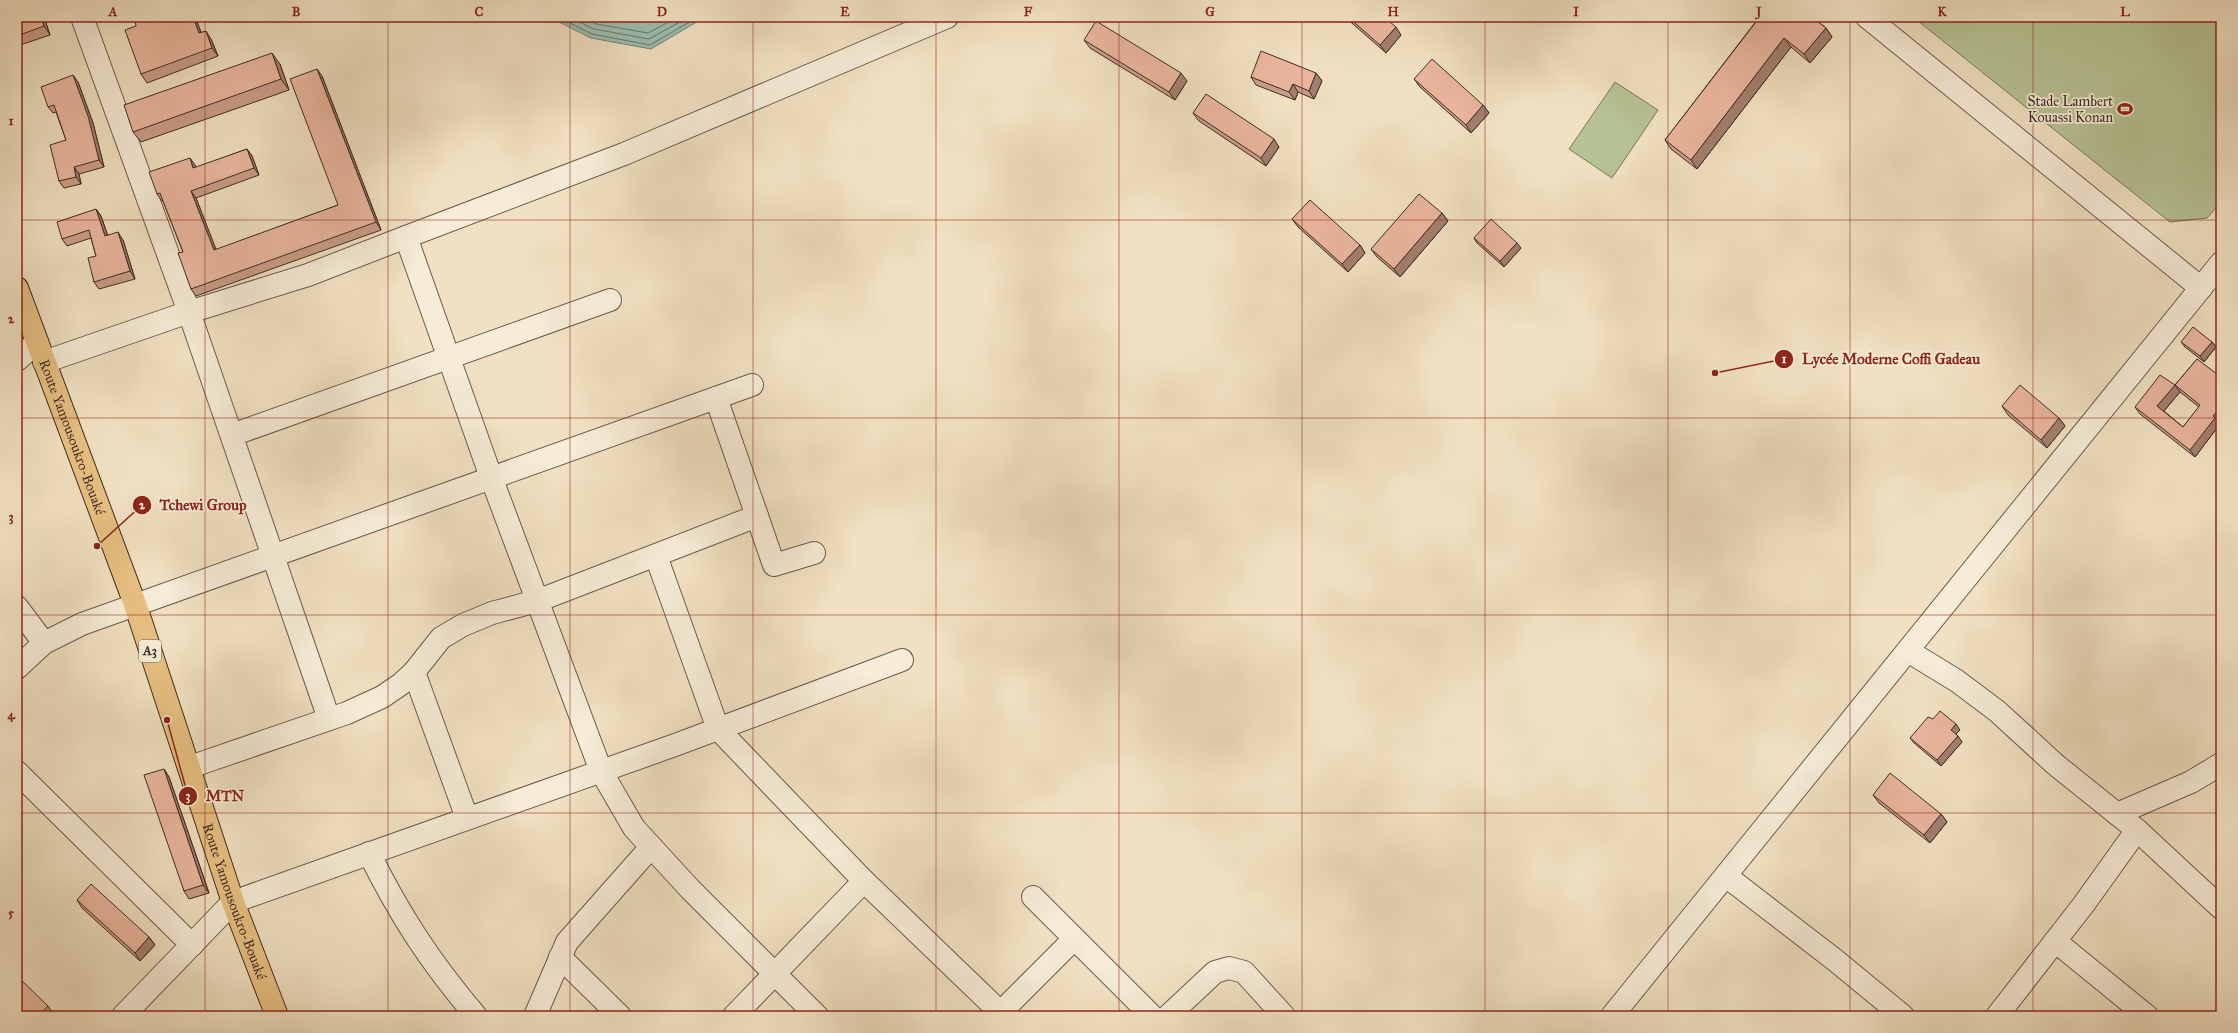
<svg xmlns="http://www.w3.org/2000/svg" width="2238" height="1033" font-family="'IM FELL Great Primer',serif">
<rect width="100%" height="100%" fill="#f1e1c2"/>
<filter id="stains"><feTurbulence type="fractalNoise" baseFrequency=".005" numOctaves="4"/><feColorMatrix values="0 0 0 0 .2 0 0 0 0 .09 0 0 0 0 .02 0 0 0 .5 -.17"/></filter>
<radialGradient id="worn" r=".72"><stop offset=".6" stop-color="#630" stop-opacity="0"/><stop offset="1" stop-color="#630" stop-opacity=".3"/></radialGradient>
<g fill="#b7c395" stroke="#7a785e">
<path d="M1913,17h308v185l-14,16 -37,4z"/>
<path d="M1615,82l43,28 -46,68 -43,-29z"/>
</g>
<path fill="#9bbeaf" stroke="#768478" d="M549,17h156l-54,32 -60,-11z"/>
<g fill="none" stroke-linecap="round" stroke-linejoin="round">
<g stroke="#6c766a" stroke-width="1">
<path d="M558,17l34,17 58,11 48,-28"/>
<path d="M569,17l25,12 55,10 40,-22"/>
<path d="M583,17l13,7 52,9 30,-16"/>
</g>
<defs>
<g id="minor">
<path d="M82,17l107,295 140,407"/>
<path d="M1867,17l334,271"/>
<path d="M406,237l85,240 110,294 33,57 56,61 127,127"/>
<path d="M17,360l20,-18"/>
<path d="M44,362l145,-50 119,-37 98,-38 218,-83 323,-137"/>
<path d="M716,398l58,167 40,-12"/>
<path d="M232,435l378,-135"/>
<path d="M656,556l62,173 146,152 137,132"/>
<path d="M17,607l27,36"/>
<path d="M1908,651l49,30 40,30 59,54 81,65 84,78"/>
<path d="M17,668l27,-25 38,-19 670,-239"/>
<path d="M414,672l53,146"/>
<path d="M190,767l157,-54 35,-16 19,-13 13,-12 27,-34 22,-13 29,-12 45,-12 220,-85"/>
<path d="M17,772l175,173"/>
<path d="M2117,814l74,-32 30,-18"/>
<path d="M369,853c31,63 62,110 107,163"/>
<path d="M1726,876l109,84 68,56"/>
<path d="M1033,897l119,119"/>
<path d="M2055,941l92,75"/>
<path d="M560,957l60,59"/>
<path d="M123,1016l110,-114 442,-157 227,-85"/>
<path d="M535,1016l32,-74 84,-95"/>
<path d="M734,1016l130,-135"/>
<path d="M997,1016l77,-77"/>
<path d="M1168,1016l47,-44 14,-4 15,4 40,44"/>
<path d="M1612,1016l609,-753"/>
<path d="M1997,1016l87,-112 53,-74"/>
</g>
<g id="major">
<path id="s1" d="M17,288l118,316 98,298 44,114"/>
</g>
</defs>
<use href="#minor" stroke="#6b5b4d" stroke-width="24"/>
<use href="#major" stroke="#3e2e26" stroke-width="24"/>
<use href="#minor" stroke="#f6ecd7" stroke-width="22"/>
<use href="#major" stroke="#e8c081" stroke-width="22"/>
</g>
<g fill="#c99d88" stroke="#3e2e26" fill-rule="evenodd">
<path d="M17,17h33v1l-5,2 5,15 -33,11z"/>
<path d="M145,17h16l2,4 12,-4h20l1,2 5,13 10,7 7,17 -71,27 -6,-9 -5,-48z"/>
<path d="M1345,17h39l17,18 -15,18z"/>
<path d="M1753,17h59l14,11 6,9 -22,26 -19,-16 -94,122 -26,-20 -6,-9 92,-120z"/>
<path d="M1084,40l103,41 -12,19 -85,-52z"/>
<path d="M280,64l9,26 -148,52 -8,-10z"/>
<path d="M1316,73l6,8 -8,18 -16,-7 -3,8 -39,-15 -5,-8z"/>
<path d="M322,76l59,154 -185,66 -5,-7 -8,-37 -20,-51h-1l-5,-7 38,-29 1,3 51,-19 5,7 7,19 -63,23 20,52 122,-45z"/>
<path d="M1414,79l69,26 6,8 -18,20 -51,-46z"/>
<path d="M78,82l15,41 11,44 -25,7 2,10 -17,4 -5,-7 7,-41 -10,-28 -3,1 -5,-6z"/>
<path d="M1193,113l86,34 -13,19 -67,-45z"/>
<path d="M96,209l5,7 7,20 15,4 12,39 -36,10 -5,-7 2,-26 -5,-18 -24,8 -5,-7z"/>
<path d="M1442,213l6,8 -48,56 -23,-20 -6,-8z"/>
<path d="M1292,219l68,26 5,8 -17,19 -50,-45z"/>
<path d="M1474,238l47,10 -17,19 -27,-24z"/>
<path d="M2181,342h31l4,5 -12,15 -19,-15z"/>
<path d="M2197,359l21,63 2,2 -25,33 -55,-43 -5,-7 40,-22zM2180,392l19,15 -16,20 -19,-16z"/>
<path d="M2002,406l57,12 6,8 -18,22 -39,-33z"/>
<path d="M1960,730l-4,4 6,8 -21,24 -27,-23 -4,-5z"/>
<path d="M164,769l5,8 40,116 -20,6 -5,-8z"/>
<path d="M1873,795l68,19 6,8 -17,21 -51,-40z"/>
<path d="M77,900l72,37 6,8 -15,16 -58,-53z"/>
<path d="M48,1006l6,8 -2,2h-35z"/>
</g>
<g fill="#a47f6f" stroke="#3e2e26">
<path d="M41,17h2l2,3 5,15 -6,-9z"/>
<path d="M159,17h2l2,4 4,9 -6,-8z"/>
<path d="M193,17h2l1,2 8,22 -5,-8z"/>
<path d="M1396,27l5,8 -15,18 -6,-8z"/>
<path d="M1826,28l6,9 -22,26 -6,-9z"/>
<path d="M206,31l5,8 7,17 -6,-8z"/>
<path d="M1784,38l7,9 -94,122 -6,-9z"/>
<path d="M272,53l8,11 9,26 -8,-11z"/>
<path d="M317,69l5,7 59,154 -5,-8z"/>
<path d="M1181,73l6,8 -12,19 -6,-8z"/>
<path d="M1316,73l6,8 -8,18 -5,-8z"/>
<path d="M73,75l5,7 15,41 11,44 -5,-7z"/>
<path d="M1293,84l5,8 -3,8 -6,-8z"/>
<path d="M1483,105l6,8 -18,20 -5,-8z"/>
<path d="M1274,139l5,8 -13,19 -5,-8z"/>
<path d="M247,149l5,7 7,19 -5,-7z"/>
<path d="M190,158l5,7 3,11 -5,-8z"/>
<path d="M74,167l5,7 2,10 -5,-7z"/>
<path d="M191,191l5,7 23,59 -5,-7z"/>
<path d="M96,209l5,7 9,27 -5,-7z"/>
<path d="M1442,213l6,8 -48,56 -6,-8z"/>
<path d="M118,232l5,8 12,39 -5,-8z"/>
<path d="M1517,243l4,5 -17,19 -4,-6z"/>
<path d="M1360,245l5,8 -17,19 -6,-8z"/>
<path d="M2212,342l4,5 -12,15 -4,-6z"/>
<path d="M2175,385l5,7 -18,21 -5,-7z"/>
<path d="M2221,407v12l-3,3 2,2 -25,33 -5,-7 23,-34z"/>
<path d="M2059,418l6,8 -18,22 -6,-8z"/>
<path d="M1956,724l4,6 -6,6 -3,-6z"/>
<path d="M1958,736l4,6 -21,24 -4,-6z"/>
<path d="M164,769l5,8 40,116 -6,-8z"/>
<path d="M1941,814l6,8 -17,21 -6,-8z"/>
<path d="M149,937l6,8 -15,16 -5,-8z"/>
</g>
<g fill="#eab69e" stroke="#3e2e26" fill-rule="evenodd">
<path d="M17,17h24l3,9 -27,10z"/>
<path d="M145,17h14l2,5 14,-5h18l6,16 7,-2 6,17 -71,26 -16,-44 11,-4 -1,-5z"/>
<path d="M1348,17h36l12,10 -16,18z"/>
<path d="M1758,17h54l14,11 -22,26 -20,-16 -93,122 -26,-20 94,-122z"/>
<path d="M1096,21l85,52 -12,19 -85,-52z"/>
<path d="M1261,51l55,22 -7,18 -16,-7 -4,8 -38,-15z"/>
<path d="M272,53l9,26 -148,53 -9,-27z"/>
<path d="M1432,59l51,46 -17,20 -52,-46z"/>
<path d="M317,69l59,153 -185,67 -13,-36 5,-1 -20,-51 -3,-8 -3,1 -8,-22 41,-14 3,10 54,-19 7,19 -63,23 23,59 124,-45 -48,-126z"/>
<path d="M73,75l15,41 11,44 -25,7 2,10 -17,4 -9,-36 16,-5 -12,-35 -6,2 -7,-20z"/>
<path d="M1206,94l68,45 -13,19 -68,-45z"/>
<path d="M1419,194l23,19 -48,56 -23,-20z"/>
<path d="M1310,200l50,45 -18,19 -50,-45z"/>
<path d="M96,209l9,27 13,-4 12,39 -36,11 -6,-24 8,-2 -7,-26 -27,9 -5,-17z"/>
<path d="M1491,219l26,24 -17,18 -26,-23z"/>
<path d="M2193,327l19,15 -12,14 -19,-14z"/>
<path d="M2197,359l20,15 4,-5v38l-8,9 2,2 -25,32 -55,-43 25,-32 15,10zM2175,385l25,20 -17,22 -26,-21z"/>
<path d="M2020,385l39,33 -18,22 -39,-34z"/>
<path d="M1940,711l16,13 -5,6 7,6 -21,24 -27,-22 18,-21 5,2z"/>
<path d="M164,769l39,116 -19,6 -40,-116z"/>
<path d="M1890,773l51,41 -17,21 -51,-40z"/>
<path d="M91,884l58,53 -14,16 -58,-53z"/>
<path d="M17,976l31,30 -9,10h-22z"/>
</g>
<path fill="none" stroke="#8f2418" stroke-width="1" stroke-opacity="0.55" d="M205,17v999M388,17v999M570,17v999M753,17v999M936,17v999M1119,17v999M1302,17v999M1485,17v999M1668,17v999M1850,17v999M2033,17v999M17,220h2204M17,418h2204M17,615h2204M17,813h2204"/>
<defs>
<symbol id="stadium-bare" viewBox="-9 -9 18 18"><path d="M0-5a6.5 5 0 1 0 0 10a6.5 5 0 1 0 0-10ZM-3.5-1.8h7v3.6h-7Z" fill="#8f2418" stroke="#f6ecd7" stroke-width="2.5" paint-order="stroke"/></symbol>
</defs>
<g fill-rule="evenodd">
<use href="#stadium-bare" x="2114" y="98" width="22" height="22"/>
</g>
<g text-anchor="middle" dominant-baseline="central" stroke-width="3.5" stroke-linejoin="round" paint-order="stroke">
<rect fill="#f6ecd7" stroke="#75675b" stroke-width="1" x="139" y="640" width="22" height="22" rx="3"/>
<g font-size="13" font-weight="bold" fill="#3e2e26">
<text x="150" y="651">A3</text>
</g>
<g font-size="14" fill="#3e2e26" stroke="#f6ecd7" text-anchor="end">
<text x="2113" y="101">Stade Lambert<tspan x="2113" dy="16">Kouassi Konan</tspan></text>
</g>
<g font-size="14" fill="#3e2e26" stroke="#f6ecd7">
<text stroke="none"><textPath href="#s1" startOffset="159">Route Yamousoukro-Bouaké</textPath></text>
<text stroke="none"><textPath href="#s1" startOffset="651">Route Yamousoukro-Bouaké</textPath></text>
</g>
</g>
<path fill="none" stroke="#8f2418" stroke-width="1.5" d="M1715 373L1784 359M97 546L142 505M167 720L188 796"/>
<g fill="#8f2418" stroke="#f6ecd7" stroke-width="1.5">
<circle cx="1715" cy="373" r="4"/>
<circle cx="97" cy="546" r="4"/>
<circle cx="167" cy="720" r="4"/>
<circle cx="1784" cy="359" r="10"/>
<circle cx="142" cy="505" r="10"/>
<circle cx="188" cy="796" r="10"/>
</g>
<g font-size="12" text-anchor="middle" font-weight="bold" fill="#fff">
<text x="1784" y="363">1</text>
<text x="142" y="509">2</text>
<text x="188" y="800">3</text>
</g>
<g font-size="15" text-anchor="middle" font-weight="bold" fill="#8f2418" stroke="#f6ecd7" stroke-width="3.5" stroke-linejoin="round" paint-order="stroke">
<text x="1891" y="364">Lycée Moderne Coffi Gadeau</text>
<text x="203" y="510">Tchewi Group</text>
<text x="225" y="801">MTN</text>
</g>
<rect width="2238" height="1033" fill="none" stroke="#f1e1c2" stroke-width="44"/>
<rect x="22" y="22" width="2194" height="989" fill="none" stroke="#8f2418" stroke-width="1.5"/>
<g font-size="13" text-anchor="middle" font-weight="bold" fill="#8f2418">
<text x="113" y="16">A</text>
<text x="296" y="16">B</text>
<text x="479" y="16">C</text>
<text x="662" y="16">D</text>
<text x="845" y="16">E</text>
<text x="1028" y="16">F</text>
<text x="1210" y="16">G</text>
<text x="1393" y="16">H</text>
<text x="1576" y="16">I</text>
<text x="1759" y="16">J</text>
<text x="1942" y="16">K</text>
<text x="2125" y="16">L</text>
<text x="11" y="125">1</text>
<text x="11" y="323">2</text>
<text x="11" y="521">3</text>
<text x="11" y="719">4</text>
<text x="11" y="917">5</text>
</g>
<rect width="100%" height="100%" filter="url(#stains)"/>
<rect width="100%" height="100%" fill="url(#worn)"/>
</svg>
